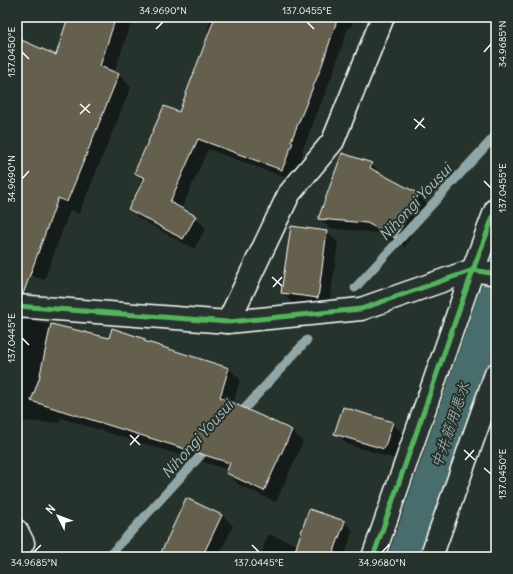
<svg xmlns="http://www.w3.org/2000/svg" width="513" height="574" font-family="Delius,'Klee One',sans-serif">
<rect width="100%" height="100%" fill="#26332d"/>
<filter id="ink" filterUnits="userSpaceOnUse"><feTurbulence type="fractalNoise" baseFrequency=".025" numOctaves="2"/><feDisplacementMap in="SourceGraphic" scale="8" xChannelSelector="R" yChannelSelector="G"/><feConvolveMatrix kernelMatrix="1 2 1 2 8 2 1 2 1" color-interpolation-filters="sRGB"/></filter>
<g filter="url(#ink)">
<g fill="#0007">
<path d="M70,17h63l-19,56 5,2 12,12 -52,127 -9,-4 -26,70 -27,-10v-230l39,16z"/>
<path d="M212,17h142l-3,11 -3,-1 -16,49 -30,75 1,2 -11,27 -84,-31 -27,61 14,7 11,11 -12,21 -54,-30 -11,-10 15,-27 -9,-9 44,-59 31,-80 -3,-4z"/>
<path d="M371,164l10,9 -1,2 38,20 10,10 -23,42 -27,-14 -49,-5 -9,-10z"/>
<path d="M292,227l35,5 11,11 -9,65 -36,-4 -11,-12z"/>
<path d="M17,320h12l81,19 34,1 2,2 83,26 11,12 -7,24 59,27 11,11 -27,60 -37,-17 -12,-12 2,-3 -168,-52 -2,5 -42,-2z"/>
<path d="M392,423l11,11 -8,25 -48,-15 -11,-11z"/>
<path d="M222,515l11,11 -15,31h-58z"/>
<path d="M344,522l9,8 -9,27h-84l8,-23 30,11z"/>
</g>
<g fill="none" stroke-linecap="round" stroke-linejoin="round">
<g stroke="#91a7a7" stroke-width="9">
<path d="M355,288l141,-153"/>
<path d="M237,417l70,-77"/>
<path d="M108,557l102,-112"/>
</g>
<path stroke="#486c6d" stroke-width="33" d="M405,557l91,-263"/>
</g>
<g fill="#65604e" stroke="#fff">
<path d="M68,17h48l-16,49 19,8 -52,128 -9,-4 -35,96h-6v-256l39,17z"/>
<path d="M215,17h123l-16,48 -31,76 2,1 -11,28 -84,-31 -28,63 26,14 -13,23 -55,-30 17,-31 -11,-5 30,-67 15,6z"/>
<path d="M342,153l30,10 -2,5 49,26 -24,44 -28,-15 -49,-4z"/>
<path d="M291,226l36,5 -9,67 -37,-5z"/>
<path d="M51,324l58,14 3,-10 33,11 -1,2 85,27 -9,29 72,33 -28,61 -38,-18 4,-10 -199,-62 8,-22z"/>
<path d="M343,407l50,15 -9,27 -50,-15z"/>
<path d="M186,498l36,17 -20,42h-43z"/>
<path d="M309,509l36,12 -13,36h-39z"/>
</g>
<g fill="none" stroke-linecap="round" stroke-linejoin="round">
<defs>
<g id="minor">
<path d="M17,306l211,16 133,-13 112,-39 23,4"/>
<path d="M228,322l61,-128 44,-53 50,-124"/>
<path d="M17,531l6,12 -6,9"/>
<path d="M373,557l100,-287 23,-61"/>
<path d="M431,557l65,-183"/>
</g>
</defs>
<use href="#minor" stroke="#fff" stroke-width="25"/>
<use href="#minor" stroke="#26332d" stroke-width="22"/>
<defs>
<g id="cycleway">
<path d="M17,306l211,16 133,-13 112,-39 23,4"/>
<path d="M373,557l100,-287 23,-61"/>
</g>
</defs>
<use href="#cycleway" stroke="#26332d" stroke-width="8"/>
<use href="#cycleway" stroke="#56b35d" stroke-width="5"/>
</g>
</g>
<path fill="none" stroke="#fff" stroke-width="1.5" d="M307,22l7,7M156,29l7,-7M22,52l7,7M484,52l7,-8M80,104l10,9M80,114l10,-10M414,119l11,9M415,129l9,-11M22,179l7,-8M484,181l7,7M272,277l10,9M273,287l9,-10M22,338l7,7M130,435l10,10M130,445l9,-10M464,450l11,10M465,460l9,-10M484,468l7,6M252,545l7,7M34,552l7,-7M382,552l7,-7"/>
<g text-anchor="middle" dominant-baseline="central" stroke-width="4" stroke-linejoin="round" paint-order="stroke">
<g font-size="15" font-style="italic" fill="#adbdbd" stroke="#26332d">
<text transform="translate(415 202) rotate(-47)">Nihongi Yousui</text>
<text transform="translate(450 425) rotate(-71)">中井筋用悪水</text>
<text transform="translate(197 439) rotate(-48)">Nihongi Yousui</text>
</g>
</g>
<rect width="513" height="574" fill="none" stroke="#26332d" stroke-width="44"/>
<g transform="translate(58 516) rotate(312)" stroke="#26332d" stroke-width="3" paint-order="stroke">
<path d="M0-3L7 15L0 10L-7 15Z" fill="#ffffff"/>
<text y="-6" font-size="11" font-weight="bold" text-anchor="middle" fill="#ffffff">N</text>
</g>
<rect x="22" y="22" width="469" height="530" fill="none" stroke="#fff" stroke-width="1.5"/>
<g font-size="10" text-anchor="middle" fill="#fff">
<text x="163" y="14">34.9690°N</text>
<text x="307" y="14">137.0455°E</text>
<text transform="translate(502 44) rotate(-90)" y="4">34.9685°N</text>
<text transform="translate(11 52) rotate(-90)" y="4">137.0450°E</text>
<text transform="translate(11 179) rotate(-90)" y="4">34.9690°N</text>
<text transform="translate(502 188) rotate(-90)" y="4">137.0455°E</text>
<text transform="translate(11 338) rotate(-90)" y="4">137.0445°E</text>
<text transform="translate(502 474) rotate(-90)" y="4">137.0450°E</text>
<text x="34" y="566">34.9685°N</text>
<text x="259" y="566">137.0445°E</text>
<text x="382" y="566">34.9680°N</text>
</g>
</svg>
